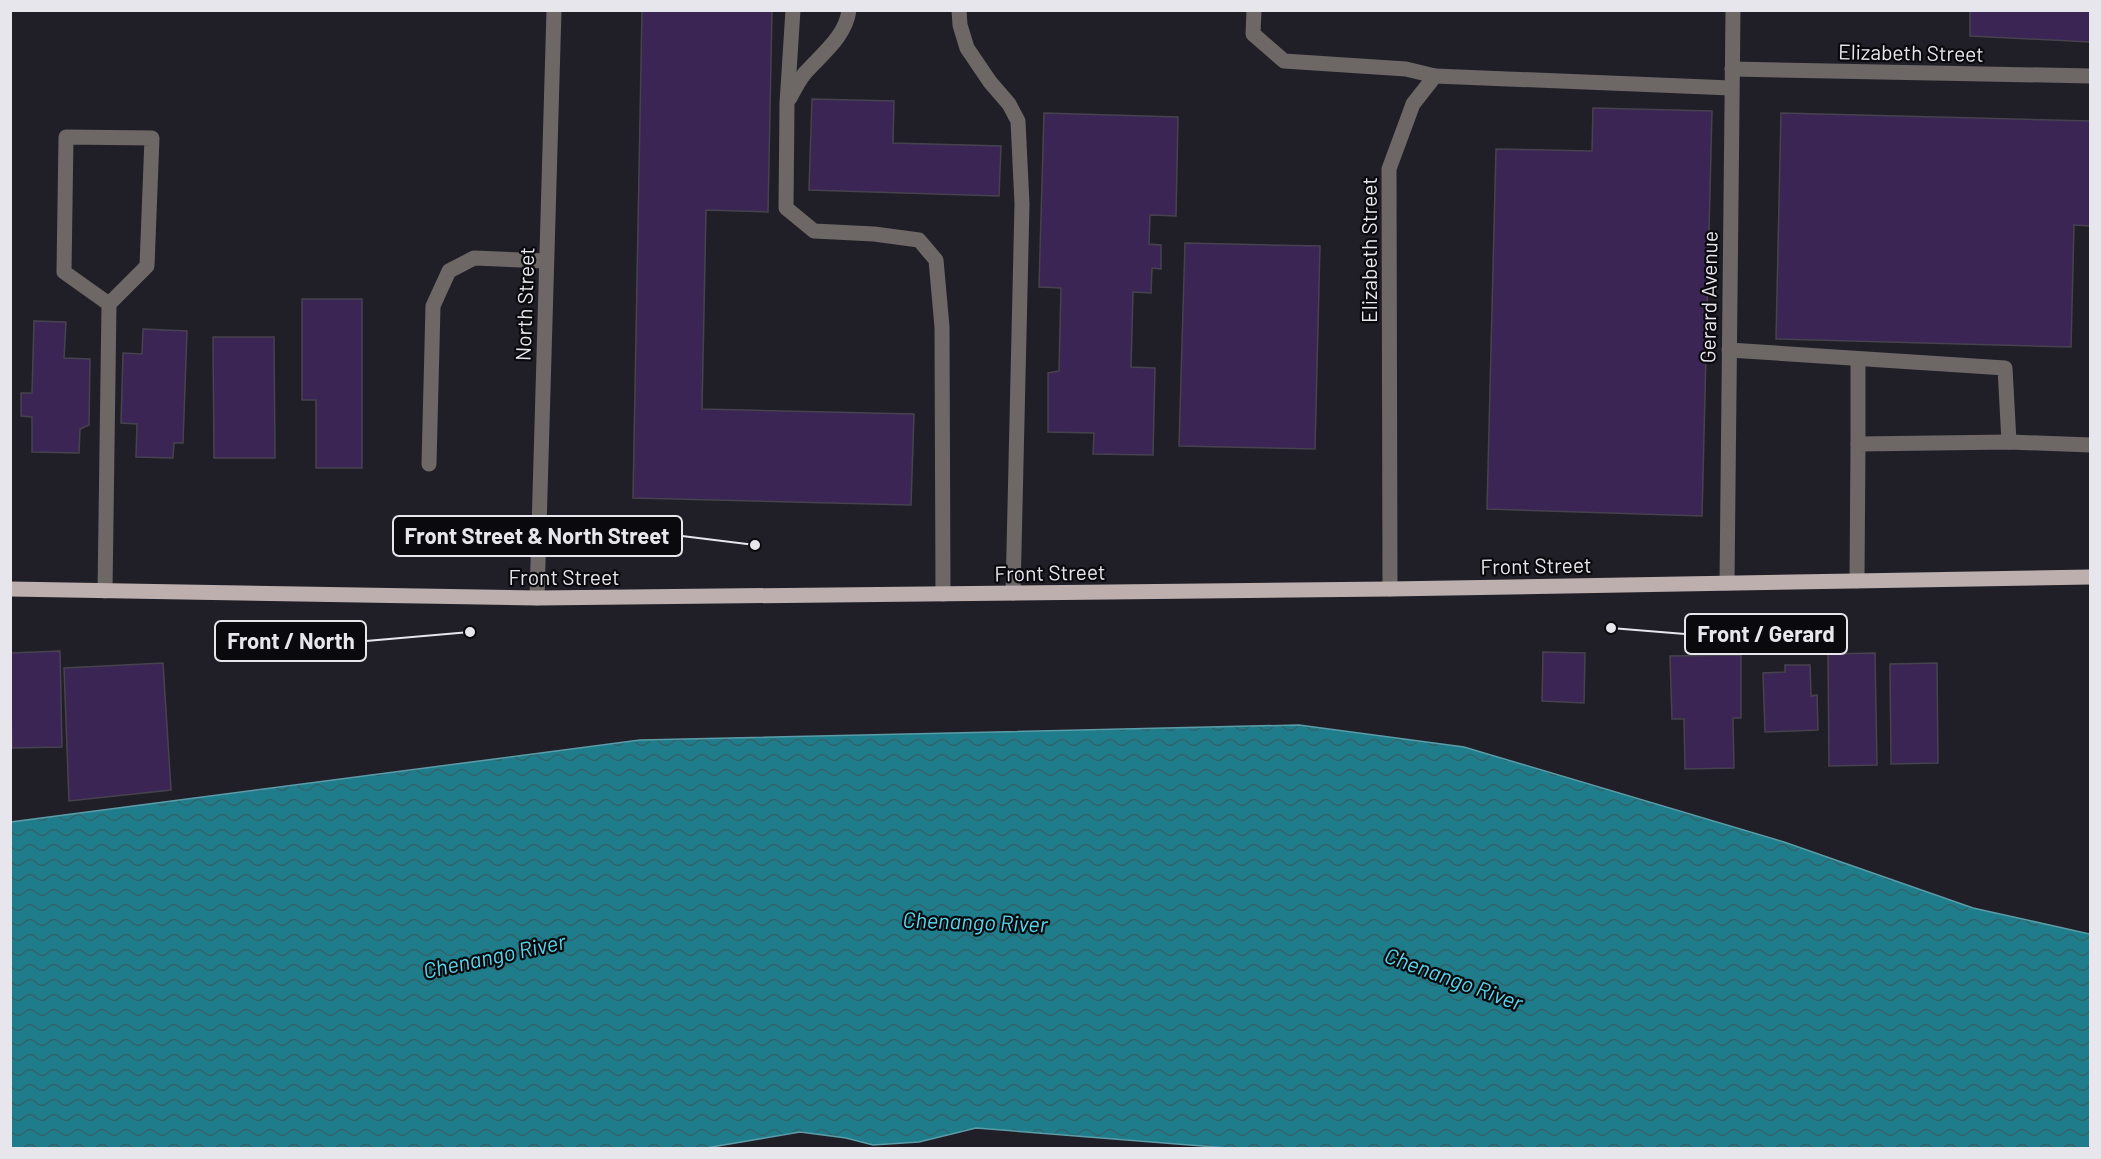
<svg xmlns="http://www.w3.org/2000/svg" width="2101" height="1159" font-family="Barlow,sans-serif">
<defs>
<pattern id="water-waves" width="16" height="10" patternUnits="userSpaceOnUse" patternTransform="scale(1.5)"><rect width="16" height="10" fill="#1f7d8b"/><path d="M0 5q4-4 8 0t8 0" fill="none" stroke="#30646c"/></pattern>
</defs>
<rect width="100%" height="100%" fill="#201f28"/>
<path fill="url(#water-waves)" stroke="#5b9ca8" stroke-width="1.5" d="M1299,725l165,22 320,95 189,66 117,26v214h-863l-251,-20 -57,14 -46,3 -27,-7 -46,-6 -94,16h-695v-326l629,-82z"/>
<g fill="#3a2555" stroke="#47434e" stroke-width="1.5">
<path d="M642,10h130l-4,202 -62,-2 -4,199 212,5 -3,91 -278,-7z"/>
<path d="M1970,10h120v32l-120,-6z"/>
<path d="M812,99l82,2 -1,42 108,3 -2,50 -190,-6z"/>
<path d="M1593,108l119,3 -10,405 -215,-7 9,-360 96,2z"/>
<path d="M1044,113l134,4 -2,99 -26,-1 -1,29 12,1v24l-9,-1 -1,25 -18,-1 -2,75 24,1 -2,87 -60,-1 1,-21 -46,-1v-59l11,-2 2,-83 -22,-1z"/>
<path d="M1781,113l309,8v105l-16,-1 -3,122 -295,-8z"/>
<path d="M1185,243l135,3 -5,203 -136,-3z"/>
<path d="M302,299h60v169h-46v-68h-14z"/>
<path d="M34,321l32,1 -2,36 26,1 -1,66 -9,4 -1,24 -47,-1v-35l-11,-1v-23h11z"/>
<path d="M143,329l44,2 -4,112h-9l-1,15 -37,-1 1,-33 -16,-1 2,-70 19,1z"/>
<path d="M213,337h61l1,121h-61z"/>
<path d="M60,651l2,96 -50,1 -2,-95z"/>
<path d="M1543,652l42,1 -1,50 -42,-2z"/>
<path d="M1875,653l2,112 -48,1 -1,-112z"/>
<path d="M1741,655v63h-8l1,50 -49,1 -1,-50h-12l-2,-63z"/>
<path d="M163,663l8,127 -102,11 -5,-133z"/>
<path d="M1937,663l1,100 -47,1 -1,-100z"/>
<path d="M1785,665h25l1,31 6,-1 1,35 -53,2 -2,-59 22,-1z"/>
</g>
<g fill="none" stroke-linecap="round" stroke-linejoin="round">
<g stroke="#6d6766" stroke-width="15">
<path d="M793,10l-6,93 -1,105 28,23 60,3 45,6 17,20 6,67 1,267"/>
<path d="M959,10l1,15 7,23 23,34 19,22 9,17 4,83 -9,389"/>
<path d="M1254,10l-1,24 31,27 122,8 29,7"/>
<path d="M790,98c4,-8 9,-18 15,-25 17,-19 41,-37 44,-63"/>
<path d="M1729,350l276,18 4,74"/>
<path d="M1858,444v-85"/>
<path d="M429,464l4,-158 16,-35 25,-13 72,3"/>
<path d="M1857,581l1,-137 151,-2 81,3"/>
<path d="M1390,589l-1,-420 24,-65 22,-28 296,12"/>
<path d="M105,591l4,-287 38,-38 5,-128 -86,-1 -2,135 45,32"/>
</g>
<g stroke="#6d6766" stroke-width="15">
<path d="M1732,69l358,7"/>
<path d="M1727,583l6,-573"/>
<path d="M537,598l17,-588"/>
</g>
<path stroke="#bcafad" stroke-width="15" d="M10,589l527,9 853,-9 700,-12"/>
</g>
<g text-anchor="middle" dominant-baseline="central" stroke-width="4.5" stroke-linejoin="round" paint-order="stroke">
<g font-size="21" fill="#e7e6ed" stroke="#0a0a0e">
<text transform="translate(1911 52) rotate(1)">Elizabeth Street</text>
<text transform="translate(1368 250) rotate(-90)">Elizabeth Street</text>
<text transform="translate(1708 297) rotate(-89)">Gerard Avenue</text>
<text transform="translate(524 304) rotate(-88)">North Street</text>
<text transform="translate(1536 565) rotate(-1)">Front Street</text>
<text transform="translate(1050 572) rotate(-1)">Front Street</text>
<text x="564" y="576">Front Street</text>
</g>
<g font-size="22" font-style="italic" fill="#56d7ec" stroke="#0a0a0e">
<text transform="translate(975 921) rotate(2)">Chenango River</text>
<text transform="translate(494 955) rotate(-12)">Chenango River</text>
<text transform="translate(1454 978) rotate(20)">Chenango River</text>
</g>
</g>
<path fill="none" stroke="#e7e6ed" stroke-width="2" d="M755 545L682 536M1611 628L1685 634M470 632L366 641"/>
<g fill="#e7e6ed" stroke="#0a0a0e" stroke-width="2">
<circle cx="755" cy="545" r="6"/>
<circle cx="1611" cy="628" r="6"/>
<circle cx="470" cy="632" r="6"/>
</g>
<g fill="#0a0a0e" stroke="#e7e6ed" stroke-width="2">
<rect x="393" y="516" width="289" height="40" rx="6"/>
<rect x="1685" y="614" width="162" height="40" rx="6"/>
<rect x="215" y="621" width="151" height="40" rx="6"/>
</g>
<g font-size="22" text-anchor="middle" font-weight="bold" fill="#e7e6ed">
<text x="537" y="544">Front Street &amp; North Street</text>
<text x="1766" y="642">Front / Gerard</text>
<text x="291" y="649">Front / North</text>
</g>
<rect width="2101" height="1159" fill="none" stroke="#e7e6ed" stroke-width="24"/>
</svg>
